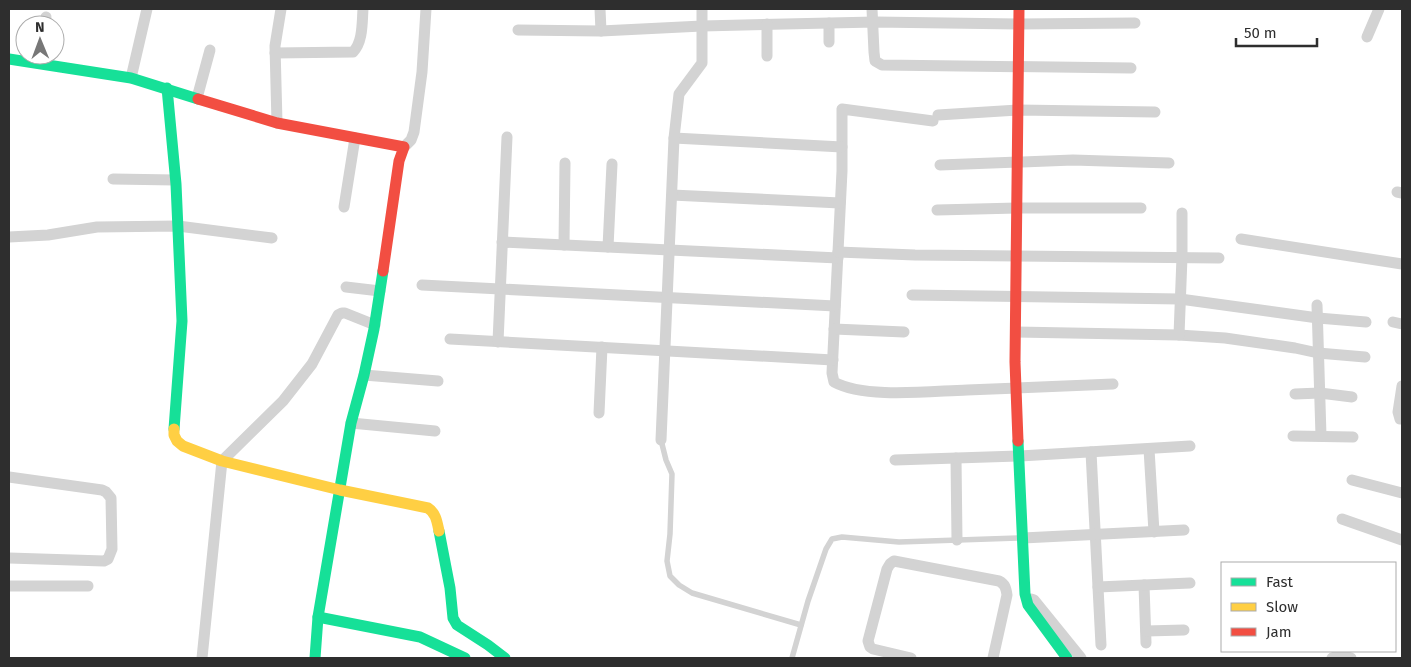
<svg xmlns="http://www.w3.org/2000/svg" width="1411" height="667" font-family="'Fira Sans',sans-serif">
<rect width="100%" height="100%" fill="#fff"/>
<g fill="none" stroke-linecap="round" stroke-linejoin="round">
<g stroke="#d3d3d3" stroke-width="5.5">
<path d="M661,440l5,20 6,14 -2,60 -3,27 3,15 9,9 13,8 109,32"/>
<path d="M792,658l16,-57 18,-52 6,-10 10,-2 57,5 122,-4"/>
</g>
<g stroke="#d3d3d3" stroke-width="11">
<path d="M600,9l1,22"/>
<path d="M872,9l2,43 1,9 7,4 249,3"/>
<path d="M829,23v19"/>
<path d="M45,25l1,-8"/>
<path d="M518,30l83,1 101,-5 173,-4 144,2 116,-1"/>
<path d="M1367,37l12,-28"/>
<path d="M275,53l78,-1c10,-10 9,-29 10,-43"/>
<path d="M767,56v-32"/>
<path d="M131,78l16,-69"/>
<path d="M197,98l13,-48"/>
<path d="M938,115l80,-5 137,2"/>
<path d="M933,121l-91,-12v62l-10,202 2,9c31,17 97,9 133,8 48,-2 97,-4 146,-6"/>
<path d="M277,123l-2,-77 6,-37"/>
<path d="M674,138l168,9"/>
<path d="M404,147l7,-7 3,-8 8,-60 4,-63"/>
<path d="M940,165l133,-5 96,3"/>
<path d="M113,179l62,1"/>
<path d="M1397,192l5,1"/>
<path d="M672,195l168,8"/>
<path d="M344,207l11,-69"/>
<path d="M937,210l80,-2h124"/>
<path d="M9,237l39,-2 49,-8 81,-1 94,12"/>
<path d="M1241,239l161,25"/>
<path d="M502,242l336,16"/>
<path d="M564,245l1,-82"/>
<path d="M608,247l4,-83"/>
<path d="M838,252l77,3 304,3"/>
<path d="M422,285l413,21"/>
<path d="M346,287l34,4"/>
<path d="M912,295l268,4 138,19 48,4"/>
<path d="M1317,305l4,131"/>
<path d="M1393,322l9,2"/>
<path d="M834,329l70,3"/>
<path d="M1016,332l163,3 46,3 70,10 23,5 47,4"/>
<path d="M1179,335l3,-78v-44"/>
<path d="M450,339l383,21"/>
<path d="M498,342l9,-205"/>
<path d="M364,375l74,6"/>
<path d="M1402,386l-4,26 2,7h2"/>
<path d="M1295,394l25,-1 32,4"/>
<path d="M599,413l3,-66"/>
<path d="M351,423l84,8"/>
<path d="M1293,436l60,1"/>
<path d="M661,440l13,-302 5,-44 23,-31v-54"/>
<path d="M1149,449l5,83"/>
<path d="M1091,452l10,193"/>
<path d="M956,458l1,82"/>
<path d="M895,460l125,-4 170,-10"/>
<path d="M9,477l93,13 4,2 5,6 1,51 -4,10 -4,2 -95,-3"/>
<path d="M1352,480l50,13"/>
<path d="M1342,519l60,21"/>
<path d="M1023,538l161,-8"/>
<path d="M1144,585l2,58"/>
<path d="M9,586h79"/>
<path d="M1098,587l92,-4"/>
<path d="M1031,599l3,1 47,58"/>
<path d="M1146,631l38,-1"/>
<path d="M202,658l20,-197 61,-60 29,-37 26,-49 4,-2h3l30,12"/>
<path d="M911,658l-38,-9 -3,-2 -2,-6 19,-72 3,-5 4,-3 105,20c6,3 7,7 8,14l-14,63"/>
<path d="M1332,658c7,-4 12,-2 19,0"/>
</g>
<g stroke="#16e098" stroke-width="11">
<path d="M9,59l122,19 67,21"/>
<path d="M167,88l9,96 6,137 -8,108"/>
<path d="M1018,441l7,153 3,11 39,53"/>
<path d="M439,531l11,57 3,30 4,7 31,20 17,13"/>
<path d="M318,617l33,-194 13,-48 10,-46 9,-58"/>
<path d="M315,658l3,-41 102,20 45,21"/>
</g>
<path stroke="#ffcf43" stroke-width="11" d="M174,429v6l3,6 6,5 39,15 118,29 88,18c8,5 9,14 11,23"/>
<g stroke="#f24e42" stroke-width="11">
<path d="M198,99l79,24 127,24 -5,14 -16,110"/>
<path d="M1018,441l-3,-79 4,-353"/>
</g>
</g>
<rect width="1411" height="667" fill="none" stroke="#2e2e2e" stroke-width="20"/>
<rect x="1221" y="562" width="175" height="90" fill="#ffffff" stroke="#ababab"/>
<rect x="1231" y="578" width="25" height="8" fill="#16e098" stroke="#ababab"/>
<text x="1266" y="587" font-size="15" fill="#2e2e2e">Fast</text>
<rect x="1231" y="603" width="25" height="8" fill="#ffcf43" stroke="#ababab"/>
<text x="1266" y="612" font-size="15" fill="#2e2e2e">Slow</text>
<rect x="1231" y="628" width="25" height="8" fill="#f24e42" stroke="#ababab"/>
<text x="1266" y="637" font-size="15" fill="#2e2e2e">Jam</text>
<g transform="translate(40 40) rotate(359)"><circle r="24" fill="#ffffff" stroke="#ababab"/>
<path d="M0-4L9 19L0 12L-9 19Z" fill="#777777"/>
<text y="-8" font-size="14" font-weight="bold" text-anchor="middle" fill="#2e2e2e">N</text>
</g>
<path d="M1236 38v8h81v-8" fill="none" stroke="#2e2e2e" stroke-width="2.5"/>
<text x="1244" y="38" font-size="15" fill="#2e2e2e" stroke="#ffffff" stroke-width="4" paint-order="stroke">50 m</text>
</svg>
